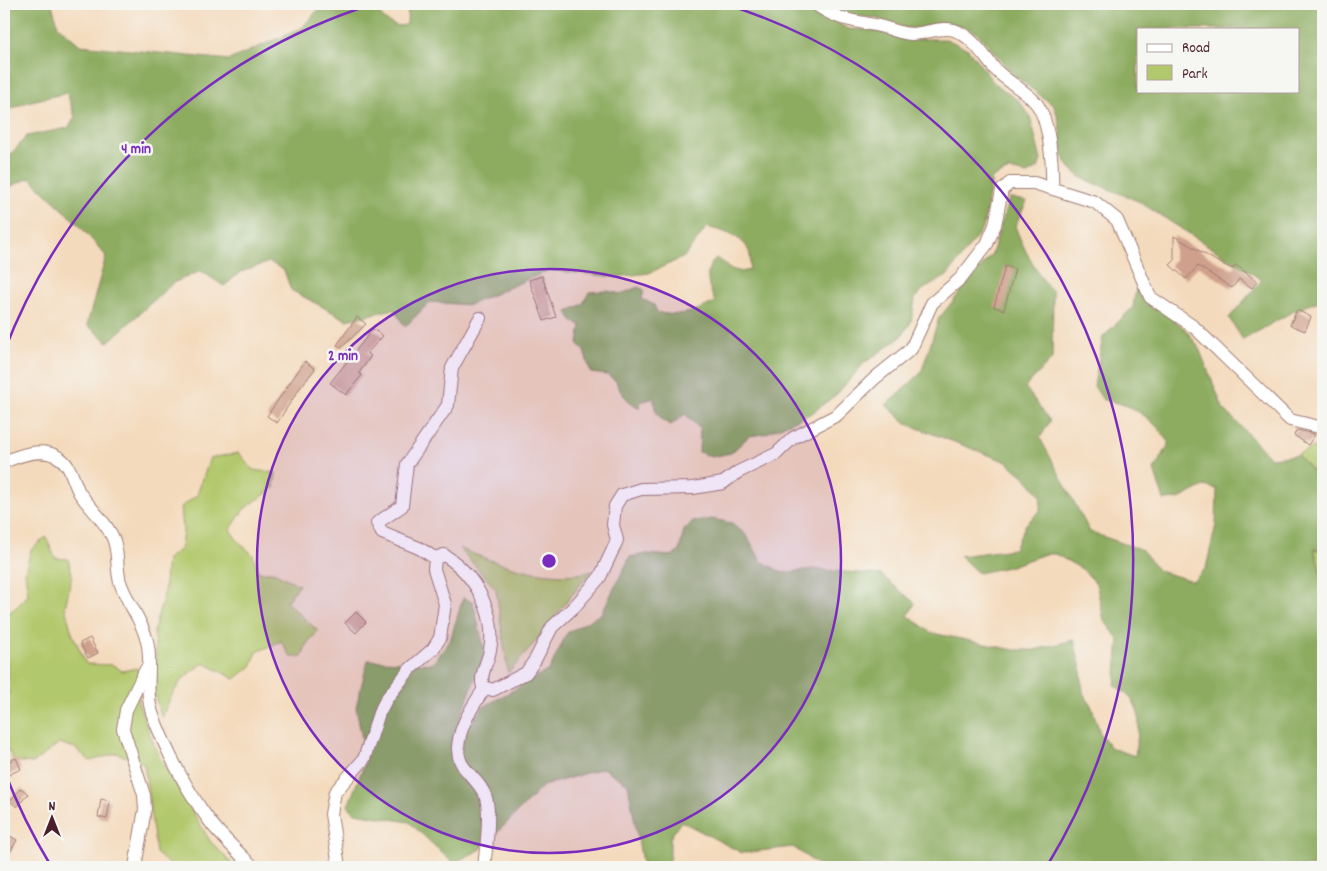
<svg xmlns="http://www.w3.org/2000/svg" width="1327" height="871" font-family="Dekko,sans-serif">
<rect width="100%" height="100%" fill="#f6f6f2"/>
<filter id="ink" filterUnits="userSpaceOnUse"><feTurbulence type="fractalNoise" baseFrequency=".02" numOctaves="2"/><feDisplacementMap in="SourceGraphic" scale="10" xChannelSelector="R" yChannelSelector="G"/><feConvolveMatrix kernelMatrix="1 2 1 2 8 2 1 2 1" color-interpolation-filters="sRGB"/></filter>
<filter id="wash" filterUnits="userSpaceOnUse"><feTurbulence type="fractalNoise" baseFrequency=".0096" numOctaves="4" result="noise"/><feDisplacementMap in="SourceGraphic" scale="20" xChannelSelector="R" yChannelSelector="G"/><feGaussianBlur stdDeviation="1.12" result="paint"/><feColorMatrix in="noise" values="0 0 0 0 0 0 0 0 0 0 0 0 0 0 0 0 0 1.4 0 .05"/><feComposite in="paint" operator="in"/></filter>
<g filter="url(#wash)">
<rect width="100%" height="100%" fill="#f4dabc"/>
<g fill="#b2c86c" stroke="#7e744c">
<path d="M1323,443v39l-26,-27z"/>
<path d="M239,453l14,17 23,3 -2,15 -30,21 -14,21 8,11 15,14 5,17h15l26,13 -13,17 32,29 -12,14 -4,12h-11l-10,-16 -24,11 -6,14 -16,13 -31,-16c-25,15 -32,29 -42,55l-9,-28 3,-32 -2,-28 10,-36 3,-35 14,-10 2,-18 -2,-24 16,-12 13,-37z"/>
<path d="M46,537l9,21 13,1 4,15 -7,34 7,25 14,31 27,1 9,6 15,-3 5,13 -4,22 20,52 52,86 25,26h-63l-16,-14 -12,-89 -27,-11 -27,8 -15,-13 -16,-5 -26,20 -19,-2 -10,-18v-20l3,-4 2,-28 -5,-1v-14l4,2v-11l-4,-7v-44l14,-10 10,-11 -3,-23 6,-22z"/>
<path d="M459,548c38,16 92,35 133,23 -29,33 -53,70 -84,102l-12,-84z"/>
<path d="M1314,549l9,2v28z"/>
</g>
<g fill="#8dac60" stroke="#6c6646" fill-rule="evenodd">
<path d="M4,4h48l6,22 22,19 149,15 73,-32 21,-24h50c5,11 20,27 34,20l1,-20h397l43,25 24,1 31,9h43l22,10 26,34 26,19 10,14 11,44 -3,8 -11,6 -18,-4 -17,8 -9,50 -36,48 -25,14 -7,9 -4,23 -10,15 -37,26 -27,31 -25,19 -48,21 -15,2 -18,17 -20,4 -12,-5 1,-23 -15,-15 -14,11c-12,-6 -17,-13 -17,-27l-14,4v6c-11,-5 -21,-16 -24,-27l-9,-6 -16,-2 -7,-22 -6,-7 3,-19 -8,-3 -6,-10 16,-8 6,-12 19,-1 13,3 17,-7 6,3 -2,9 12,6 3,7c20,6 39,0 58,-10 -6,-15 -13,-31 1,-44l10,6 1,4 15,4 7,-2c8,-30 -19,-37 -42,-43l-23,30 -35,16 -33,4 -67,-7 -80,35 -39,-3 -25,25 -11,-18 -47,11 -56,-30 -7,-20 -15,-8 -28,10 -17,14 -23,-15 -28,12 -65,59 -21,-17 19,-69 -25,-29 -51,-49 -26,11v-27l23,-26 41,-8 7,-11 -8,-24 -40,9 -23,10z"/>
<path d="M825,4h498v295l-33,14 -47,27 -14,-22 33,-38 -124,-79 -56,-23 -12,-10 -7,-11 -4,-36 -5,-15 -39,-30 -36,-41 -10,-6 -17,-5 -14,-1 -20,5h-12l-31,-10 -20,-2 -23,-7zM1138,29h160v62h-160z"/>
<path d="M1009,198l18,3 -12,25c9,24 21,47 38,66l-1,67 -27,28 25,34 -10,17 50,94 52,18 17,21 34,10 13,-13 10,-43 1,-36 -13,-3 -25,13 -15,1 -10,-30 15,-26c-14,-26 -38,-40 -66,-44l-9,-14 9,-49 30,-30 3,-19 49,41 13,17 25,62 48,50 26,-3 26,27v69l-9,-2 9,30v288h-502l-28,-20 -51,6 -61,-32 -11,17v29h-27l-15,-83 -25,-16 -60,18 -63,64 -27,13 -44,-41 -54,-9 -7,-7 18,-46 -10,-53 12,-47 64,4 18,-23 13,-43 10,4 12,50 -34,91 9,11 8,-28 15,-19 66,-37 18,-37 34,-19 29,-57 17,-3 24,2 8,-4 5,-22 8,-8 20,-3 20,4 15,13 14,25 22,12 29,-4 69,6 34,28 -7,13 24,17 82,17h20l40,-10 7,29 2,24 8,12 9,28 11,15 24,8c4,-33 12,-51 -20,-70l4,-46 -15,-20 -8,-37 -14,-14 -27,-15h-10l-37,13 -30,6 -18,-17 54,-7 12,-25 14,-13 1,-15 -15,-18 -19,-16 -100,-38 -21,-19 35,-32 18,-55 53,-64z"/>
</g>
<g id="blocks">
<g fill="#cfa08c">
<path d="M1174,236l44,26 15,7 3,-4 21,16 -5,7 -13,-9 -7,9 -34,-22 -12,13 -16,-14 4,-4z"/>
<path d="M1005,266l10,3 -11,41 -10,-3z"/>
<path d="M542,276l14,41 -12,4 -15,-41z"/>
<path d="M1297,310l14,7 -6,14 -15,-6z"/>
<path d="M357,317l9,7 -25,24 -4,-3z"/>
<path d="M373,329l10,7 -16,17 4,3 -12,17 3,2 -16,20 -16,-12z"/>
<path d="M305,361l10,8 -16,20 -22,34 -10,-7z"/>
<path d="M1297,430l17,4 1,1 -7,10 -14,-10z"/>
<path d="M356,612l10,10 -10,11 -11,-10z"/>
<path d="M90,638l8,15 -10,5 -8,-15z"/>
<path d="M16,758l5,11 -17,8v-13z"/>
<path d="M21,788l7,6 -11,13 -7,-6z"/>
<path d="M101,799l9,2 -3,18 -9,-2z"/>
<path d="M8,835l9,5 -13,23v-21z"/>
</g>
</g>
</g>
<g filter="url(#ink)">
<use href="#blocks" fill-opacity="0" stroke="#9f7c74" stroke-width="1"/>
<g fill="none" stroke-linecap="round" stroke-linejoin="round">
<defs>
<g id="minor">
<path d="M815,4c24,18 41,16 68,23 9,2 19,7 29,7 14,0 28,-8 42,-4 18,6 29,25 41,39 12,13 30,21 41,34 14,18 17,63 16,85"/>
<path d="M4,462c16,-7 38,-15 54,-5 13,7 15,24 21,35 10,16 27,29 34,46 6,14 3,30 7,44 7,21 22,38 27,59 6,23 -3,48 5,72 14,37 35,78 59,110 13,16 28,30 42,44"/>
<path d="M435,558l-16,-10 -37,-15 -5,-10 25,-17 5,-42 41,-59 4,-37 28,-50"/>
<path d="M135,867l10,-58 -1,-14 -21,-66 3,-19 20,-41"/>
<path d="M339,867l-8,-53 4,-22 29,-33 15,-46 8,-15 23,-29 23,-20 7,-11 5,-34 -11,-35 1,-11 9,-3c31,19 53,59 46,95 -2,12 -11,25 -7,37l10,3 33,-17 9,-13 17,-33 23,-21 25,-29 15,-32 2,-5 -4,-15 2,-19 7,-11 19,-6 52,-1 30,-5 15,-11 38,-18 17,-16 44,-23 38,-37 36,-29 21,-46 28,-24 27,-35 8,-19 7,-35 8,-7h24l61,19 22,18 33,77 44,30 96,93 33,8"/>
<path d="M484,867c2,-18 7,-52 2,-69 -3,-12 -16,-22 -23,-32 -15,-23 8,-58 21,-77"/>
</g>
</defs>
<use href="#minor" stroke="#9f7c74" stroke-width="14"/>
<use href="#minor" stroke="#fff" stroke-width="12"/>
</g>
</g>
<circle cx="549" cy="561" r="292" fill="#7b2cbf" fill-opacity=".12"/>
<g fill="none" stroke="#7b2cbf" stroke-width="2.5">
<circle cx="549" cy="561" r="292"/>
<path d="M51 866A584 584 0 0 1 4 770M4 352A584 584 0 0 1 373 4M725 4A584 584 0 0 1 1047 866"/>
</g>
<circle cx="549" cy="561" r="8" fill="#7b2cbf" stroke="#f6f6f2" stroke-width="2.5"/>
<g font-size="15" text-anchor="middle" font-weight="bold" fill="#7b2cbf" stroke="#f6f6f2" stroke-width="5" stroke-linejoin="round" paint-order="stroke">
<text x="136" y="153">4 min</text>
<text x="343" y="360">2 min</text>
</g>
<rect width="1327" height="871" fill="none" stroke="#f6f6f2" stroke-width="20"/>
<rect x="1137" y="28" width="162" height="65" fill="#f6f6f2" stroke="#b1a0a2"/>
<rect x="1147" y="44" width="25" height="8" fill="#ffffff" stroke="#b1a0a2"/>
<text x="1182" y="52" font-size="15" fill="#4a1f2b">Road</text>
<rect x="1147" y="65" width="25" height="15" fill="#b2c86c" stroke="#b1a0a2"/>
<text x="1182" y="78" font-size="15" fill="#4a1f2b">Park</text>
<g transform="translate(52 818)" stroke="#f6f6f2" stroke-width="4" paint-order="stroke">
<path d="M0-4L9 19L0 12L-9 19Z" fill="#4a1f2b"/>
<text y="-8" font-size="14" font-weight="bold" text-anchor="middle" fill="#4a1f2b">N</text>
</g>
</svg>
